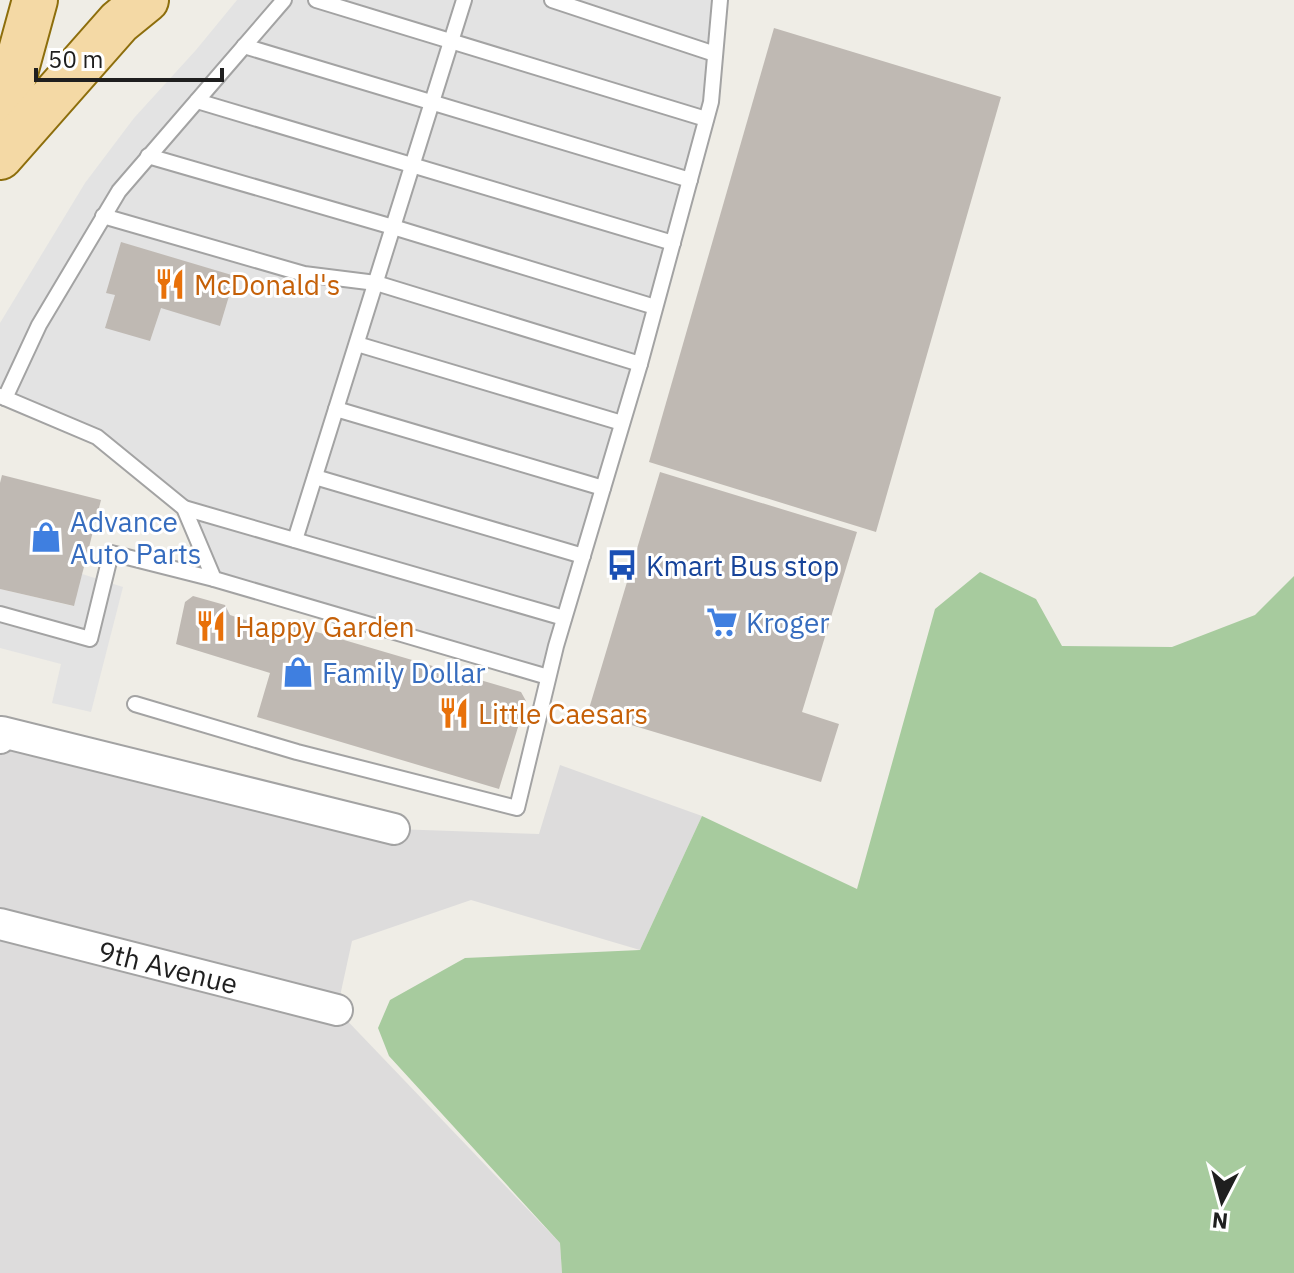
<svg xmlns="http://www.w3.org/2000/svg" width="1294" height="1273" font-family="'IBM Plex Sans',sans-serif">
<rect width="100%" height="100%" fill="#efede6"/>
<path fill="#dddcdc" d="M0,739l394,90 145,5 21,-69 142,51 -62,134 -169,-50 -119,41 -15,69 223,233 2,30h-562z"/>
<path fill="#a7cb9e" d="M980,572l56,27 26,47 110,1 83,-32 39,-39v697h-732l-2,-30 -171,-187 -11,-28 12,-28 75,-42 175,-8 62,-134 155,73 78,-280z"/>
<g fill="#e3e3e3">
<path d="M237,0h483l-9,102 -163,575 -334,-98 -30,-71 -87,-71 -92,-39 -5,-10v-65l85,-140 49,-65 62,-68z"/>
<path d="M82,574l41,13 -32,125 -39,-9 9,-39 -61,-16v-59l73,17z"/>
</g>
<g fill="#bfb9b3">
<path d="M774,28l227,69 -125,435 -227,-70z"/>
<path d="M121,242l114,34 -15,50 -59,-18 -11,33 -45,-13 10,-33 -9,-2z"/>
<path d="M660,472l197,60 -55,180 37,12 -18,58 -233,-70z"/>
<path d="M2,475l99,25 -27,106 -74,-17v-106z"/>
<path d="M193,596l32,9 5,10 52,17 11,-7 228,67 5,9 -27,88 -242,-72 13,-44 -94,-29 9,-42z"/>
</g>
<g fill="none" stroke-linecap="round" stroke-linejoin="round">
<defs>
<g id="service">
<path d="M316,0l390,119"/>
<path d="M552,0l163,54"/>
<path d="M244,46l446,134"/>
<path d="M197,101l476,142"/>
<path d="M148,156l245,71 262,80"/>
<path d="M103,216l201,58 72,9 264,81"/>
<path d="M357,344l265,79"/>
<path d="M0,396l97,41 87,71 30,71 334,98"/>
<path d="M5,398l34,-73 80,-134 165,-191"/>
<path d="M336,409l267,79"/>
<path d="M315,477l268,79"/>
<path d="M184,508l380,110"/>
<path d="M295,540l169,-540"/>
<path d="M0,614l90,25 21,-86 103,26"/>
<path d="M135,704l162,48 220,56 39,-162 84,-282 71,-262 9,-102"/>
</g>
<g id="minor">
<path d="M0,738l2,-6 392,97"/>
<path d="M0,924l337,86"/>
</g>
<g id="primary">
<path d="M0,128l35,-128"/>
<path d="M0,157l119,-135 27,-22"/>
</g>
</defs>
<use href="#service" stroke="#a3a3a3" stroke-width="18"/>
<use href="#minor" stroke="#a3a3a3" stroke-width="34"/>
<use href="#primary" stroke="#8d6e0c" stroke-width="48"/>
<use href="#service" stroke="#fff" stroke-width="14"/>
<use href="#minor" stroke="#fff" stroke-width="30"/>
<use href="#primary" stroke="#f4d9a5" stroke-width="44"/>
</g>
<defs>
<symbol id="restaurant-bare" viewBox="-9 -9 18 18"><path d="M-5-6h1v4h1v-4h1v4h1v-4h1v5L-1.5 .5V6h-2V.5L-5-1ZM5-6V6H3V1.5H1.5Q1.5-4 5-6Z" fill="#e8710a" stroke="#fff" stroke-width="2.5" paint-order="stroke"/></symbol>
<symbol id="shop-bare" viewBox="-9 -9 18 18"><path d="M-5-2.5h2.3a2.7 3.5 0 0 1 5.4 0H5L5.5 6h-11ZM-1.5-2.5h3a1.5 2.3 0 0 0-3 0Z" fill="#3f7fe0" stroke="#fff" stroke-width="2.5" paint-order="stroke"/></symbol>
<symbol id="bus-bare" viewBox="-9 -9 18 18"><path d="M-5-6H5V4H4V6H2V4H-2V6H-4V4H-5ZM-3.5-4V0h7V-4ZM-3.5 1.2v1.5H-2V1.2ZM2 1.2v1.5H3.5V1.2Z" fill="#1a4fb4" stroke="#fff" stroke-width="2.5" paint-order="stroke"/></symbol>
<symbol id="supermarket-bare" viewBox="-9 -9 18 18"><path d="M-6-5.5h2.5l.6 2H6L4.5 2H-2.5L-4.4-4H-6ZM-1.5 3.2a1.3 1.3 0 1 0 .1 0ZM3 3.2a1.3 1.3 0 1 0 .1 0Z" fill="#3f7fe0" stroke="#fff" stroke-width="2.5" paint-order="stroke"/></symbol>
</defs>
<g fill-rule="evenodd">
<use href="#restaurant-bare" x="148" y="262" width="44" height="44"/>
<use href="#shop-bare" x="24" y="515" width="44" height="44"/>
<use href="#bus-bare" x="600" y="543" width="44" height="44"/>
<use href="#supermarket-bare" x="700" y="600" width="44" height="44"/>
<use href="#restaurant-bare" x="189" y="604" width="44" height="44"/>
<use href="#shop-bare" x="276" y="650" width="44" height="44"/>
<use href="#restaurant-bare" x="432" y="691" width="44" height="44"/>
</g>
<g text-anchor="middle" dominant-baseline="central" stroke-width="6" stroke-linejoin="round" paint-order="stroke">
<g font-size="28" fill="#c56008" stroke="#fff" text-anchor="start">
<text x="194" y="284">McDonald's</text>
<text x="235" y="626">Happy Garden</text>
<text x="478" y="713">Little Caesars</text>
</g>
<g font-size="28" fill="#366cbe" stroke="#fff" text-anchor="start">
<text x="70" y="521">Advance<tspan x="70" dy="32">Auto Parts</tspan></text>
<text x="746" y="622">Kroger</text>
<text x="322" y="672">Family Dollar</text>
</g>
<g font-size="28" fill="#164399" stroke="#fff" text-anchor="start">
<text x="646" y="565">Kmart Bus stop</text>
</g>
<g font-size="28" fill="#1f1f1f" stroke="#fff">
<text transform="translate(168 967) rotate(14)">9th Avenue</text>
</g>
</g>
<g transform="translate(1222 1201) rotate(186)" stroke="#ffffff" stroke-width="6" paint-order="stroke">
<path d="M0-6L14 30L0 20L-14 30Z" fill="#1f1f1f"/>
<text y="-12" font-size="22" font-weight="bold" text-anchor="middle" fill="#1f1f1f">N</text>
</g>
<path d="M36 68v12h186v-12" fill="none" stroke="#1f1f1f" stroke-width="4"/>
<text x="48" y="68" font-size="24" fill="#1f1f1f" stroke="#ffffff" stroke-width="6" paint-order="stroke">50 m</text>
</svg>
